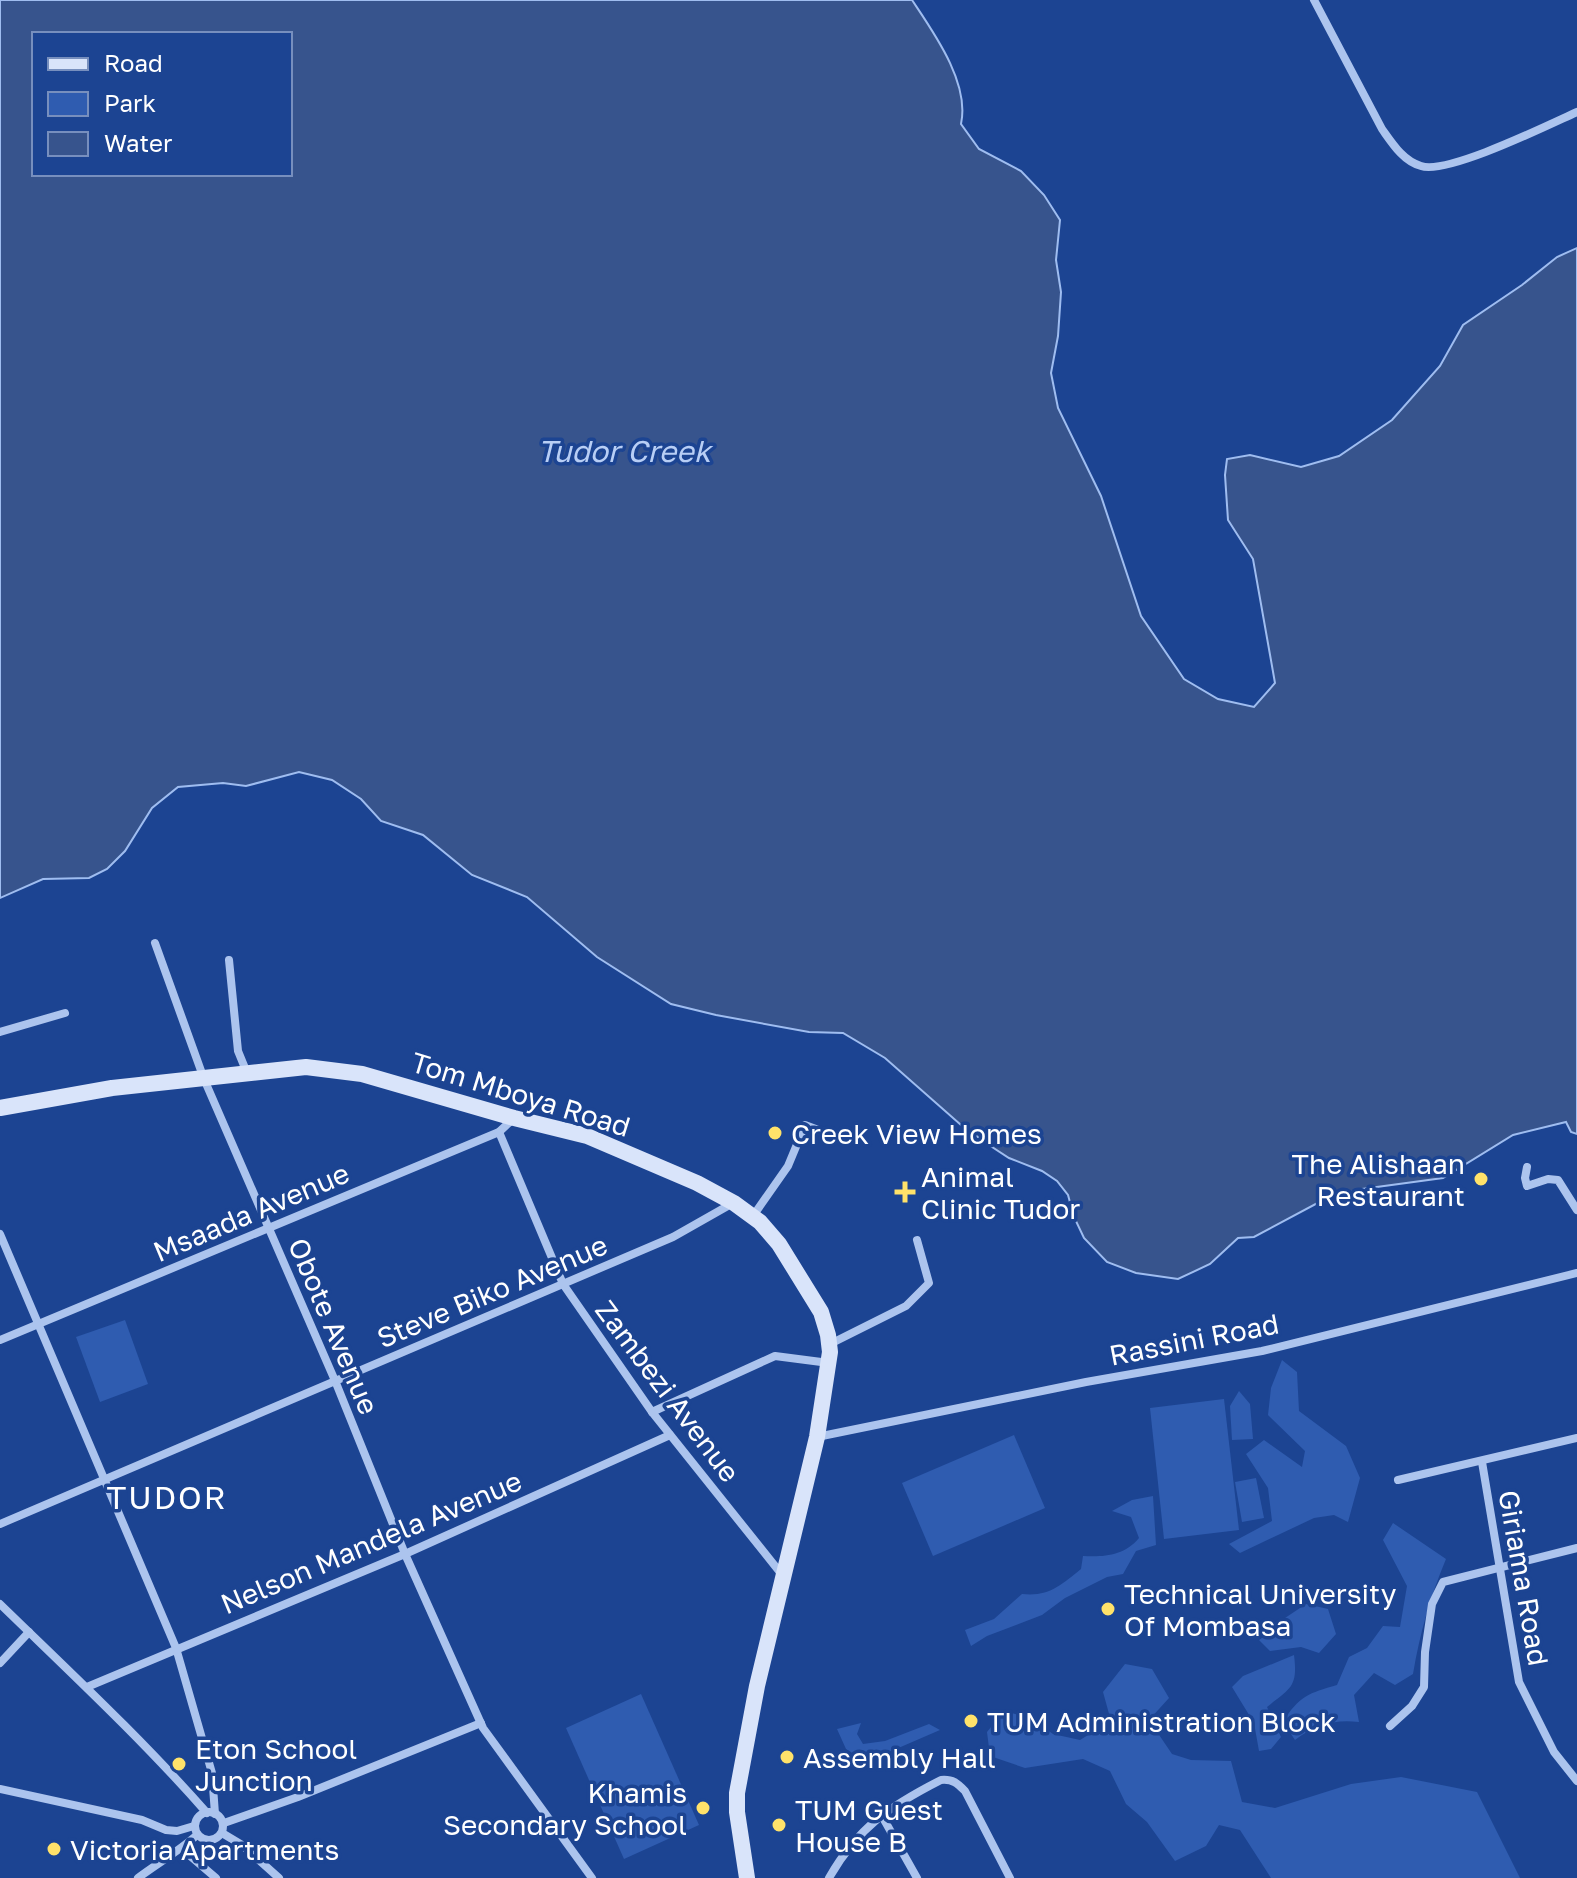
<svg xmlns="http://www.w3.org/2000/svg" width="1577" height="1878" font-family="'Golos Text',sans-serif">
<rect width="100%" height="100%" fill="#1c4492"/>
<g fill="#2f5cb0">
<path d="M125,1320l23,64 -48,18 -24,-65z"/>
<path d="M1282,1360l15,12 2,39 47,35 14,32 -12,44 -14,-7 -20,3 -74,35 -11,-9 43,-23 -4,-33 -22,-34 18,-14 38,27 3,-16 -37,-36 3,-27z"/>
<path d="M1239,1391l11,13 3,35 -21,1 -2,-34z"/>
<path d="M1224,1399l15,131 -75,9 -14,-131z"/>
<path d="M1014,1435l31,73 -112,48 -31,-73z"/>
<path d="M1256,1478l8,40 -22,4 -7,-40z"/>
<path d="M1153,1496l3,49 -20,6 -13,23 -16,3 -42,21 -23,17 -55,21 -16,10 -6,-16 29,-11 28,-25c27,3 39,-9 59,-25l2,-13c21,1 41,0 56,-18l-8,-21 -19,-6 20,-11z"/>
<path d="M1393,1523l53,36c-16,38 -26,74 -33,115l-18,11 -21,-12 -20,22 5,27c-25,-3 -44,3 -64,18l-12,-18c16,-26 26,-29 54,-37l12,-28 18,-9 16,-22 17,1 7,-41 -24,-46z"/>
<path d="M1306,1604l22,5 8,25 -17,19 -18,-6 -31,4 -11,-11 20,-18z"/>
<path d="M1294,1655c4,32 -3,33 -27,52l14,30 -10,12 -12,2 -5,-28 -22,-36 11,-11z"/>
<path d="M1125,1664l27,5 17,29 -20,22 23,34 19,6 40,1 11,41 33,6 76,-24 50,-7 76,15 43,86h-249l-31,-48 -21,-5 -13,21 -31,15 -28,-39 -21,-18 -16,-33 -27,-12 -58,9 -35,-12 -3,-24 17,-21 27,7 22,16 27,6 31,-19 -8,-29z"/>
<path d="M641,1694l58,131 -75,34 -58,-131z"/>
<path d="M861,1723l-4,11 6,10 22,-3 44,-17 11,6 -74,32 -20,-13 -9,-20z"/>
</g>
<path fill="#37548d" stroke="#9fbdf0" stroke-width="2" fill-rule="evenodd" d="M0,0h912c22,33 58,83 49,124l18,25 42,22 23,24 16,25 -4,40 5,32 -3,44 -7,37 7,35 43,88 40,120 43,63 34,20 36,8 21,-24 -22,-124 -25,-39 -3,-45 2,-16 23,-4 51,12 38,-11 53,-36 48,-54 23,-41 59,-40 35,-28 20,-9v886l-6,-2 -5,-10 -53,13 -70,43 -81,11 -37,10 -71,38 -16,1 -28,26 -32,15 -42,-6 -29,-11 -23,-24 -10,-21 -6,-22 -11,-14 -15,-10 -33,-13 -20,-13 -28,-20 -76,-67 -42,-25 -34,-1 -93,-17 -45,-11 -74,-47 -70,-60 -55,-22 -49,-40 -42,-14 -20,-22 -29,-19 -33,-8 -53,14 -23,-3 -45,4 -26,21 -27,43 -18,18 -18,9 -46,1 -43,19zM290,34v140h-256v-140z"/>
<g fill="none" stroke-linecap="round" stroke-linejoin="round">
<g stroke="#acc4ee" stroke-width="8">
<path d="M1314,0l68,129c10,14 21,32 39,37 26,9 127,-41 156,-54"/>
<path d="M155,943l49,136 132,304 69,171 78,174 109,150"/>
<path d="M229,960l9,91 9,22"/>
<path d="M0,1032l65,-19"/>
<path d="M499,1132l64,152 89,128 131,164"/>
<path d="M1527,1167l-2,11 2,8 21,-7 10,1 19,30"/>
<path d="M753,1216l35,-50 17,-41 35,13"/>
<path d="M0,1234l176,414 36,125 3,41"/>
<path d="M0,1340l499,-208 14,-13"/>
<path d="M830,1344l76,-38 23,-23 -12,-43"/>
<path d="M652,1412l123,-56 54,7"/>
<path d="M817,1437l269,-55 176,-31 315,-78"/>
<path d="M1482,1462l37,220 35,70 23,29"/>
<path d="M1398,1480l179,-42"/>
<path d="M0,1524l673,-287 60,-34"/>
<path d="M0,1604c71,69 142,135 207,209"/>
<path d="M0,1663l29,-31"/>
<path d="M87,1687l318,-133 265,-119"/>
<path d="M1390,1726l22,-20 12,-19 1,-35 7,-48 11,-22 134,-34"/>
<path d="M0,1789l142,31 24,10 11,1 17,-5"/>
<circle cx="209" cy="1826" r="14"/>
<path d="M882,1816l35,62"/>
<path d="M224,1823l74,-26 183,-74"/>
<path d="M222,1833l20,12 37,33"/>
<path d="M182,1849l34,29"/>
<path d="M138,1878c20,-15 41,-27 59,-43"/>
<path d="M829,1878c29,-51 61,-72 112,-98 12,-1 16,3 24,11l45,87"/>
</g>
<path stroke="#d9e4fa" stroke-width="16" d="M0,1108l112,-20 194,-21 56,7 152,44 73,18 110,47 37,20 26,19 19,22 42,68 7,23 2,17 -13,85 -60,249 -20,107v19l10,66"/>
</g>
<g fill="#ffe26a" stroke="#1c4492" stroke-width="3">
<circle cx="775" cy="1133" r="8"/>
<circle cx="1481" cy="1179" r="8"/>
<path d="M901 1180h8v8h8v8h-8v8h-8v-8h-8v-8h8z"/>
<circle cx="1108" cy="1609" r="8"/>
<circle cx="971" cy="1721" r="8"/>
<circle cx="787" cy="1757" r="8"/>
<circle cx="179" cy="1764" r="8"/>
<circle cx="703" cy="1808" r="8"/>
<circle cx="779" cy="1825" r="8"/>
<circle cx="54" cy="1849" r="8"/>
</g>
<g text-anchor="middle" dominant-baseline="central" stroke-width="7" stroke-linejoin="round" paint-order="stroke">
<g font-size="28" fill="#fff" stroke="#1c4492">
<text transform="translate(521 1094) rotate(17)">Tom Mboya Road</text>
<text transform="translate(251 1212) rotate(-23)">Msaada Avenue</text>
<text transform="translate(492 1291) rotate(-23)">Steve Biko Avenue</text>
<text transform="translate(334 1326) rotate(67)">Obote Avenue</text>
<text transform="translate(1194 1339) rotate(-11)">Rassini Road</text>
<text transform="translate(668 1391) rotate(53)">Zambezi Avenue</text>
<text transform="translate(371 1542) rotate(-23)">Nelson Mandela Avenue</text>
<text transform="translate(1524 1578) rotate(80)">Giriama Road</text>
</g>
<g font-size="28" fill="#fff" stroke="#1c4492" text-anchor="start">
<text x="791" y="1133">Creek View Homes</text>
<text x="1465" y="1163" text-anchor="end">The Alishaan<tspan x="1465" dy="32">Restaurant</tspan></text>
<text x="921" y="1176">Animal<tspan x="921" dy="32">Clinic Tudor</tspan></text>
<text x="1124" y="1593">Technical University<tspan x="1124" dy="32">Of Mombasa</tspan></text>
<text x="987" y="1721">TUM Administration Block</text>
<text x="195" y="1748">Eton School<tspan x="195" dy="32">Junction</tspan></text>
<text x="803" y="1757">Assembly Hall</text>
<text x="687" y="1792" text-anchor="end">Khamis<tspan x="687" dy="32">Secondary School</tspan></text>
<text x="795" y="1809">TUM Guest<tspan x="795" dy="32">House B</tspan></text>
<text x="70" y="1849">Victoria Apartments</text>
</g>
<g font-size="30" font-style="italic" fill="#b8cef5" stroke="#1c4492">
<text x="624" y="451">Tudor Creek</text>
</g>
<g font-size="32" letter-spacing="2" fill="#fff" stroke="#1c4492">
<text x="167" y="1497">TUDOR</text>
</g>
</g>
<rect x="32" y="32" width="260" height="144" fill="#1c4492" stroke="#778fbe" stroke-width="2"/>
<rect x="48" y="58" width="40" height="12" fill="#d9e4fa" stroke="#778fbe" stroke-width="2"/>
<text x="104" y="72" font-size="24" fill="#ffffff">Road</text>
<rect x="48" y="92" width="40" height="24" fill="#2f5cb0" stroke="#778fbe" stroke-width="2"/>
<text x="104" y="112" font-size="24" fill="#ffffff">Park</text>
<rect x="48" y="132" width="40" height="24" fill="#37548d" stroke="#778fbe" stroke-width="2"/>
<text x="104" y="152" font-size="24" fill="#ffffff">Water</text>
</svg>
